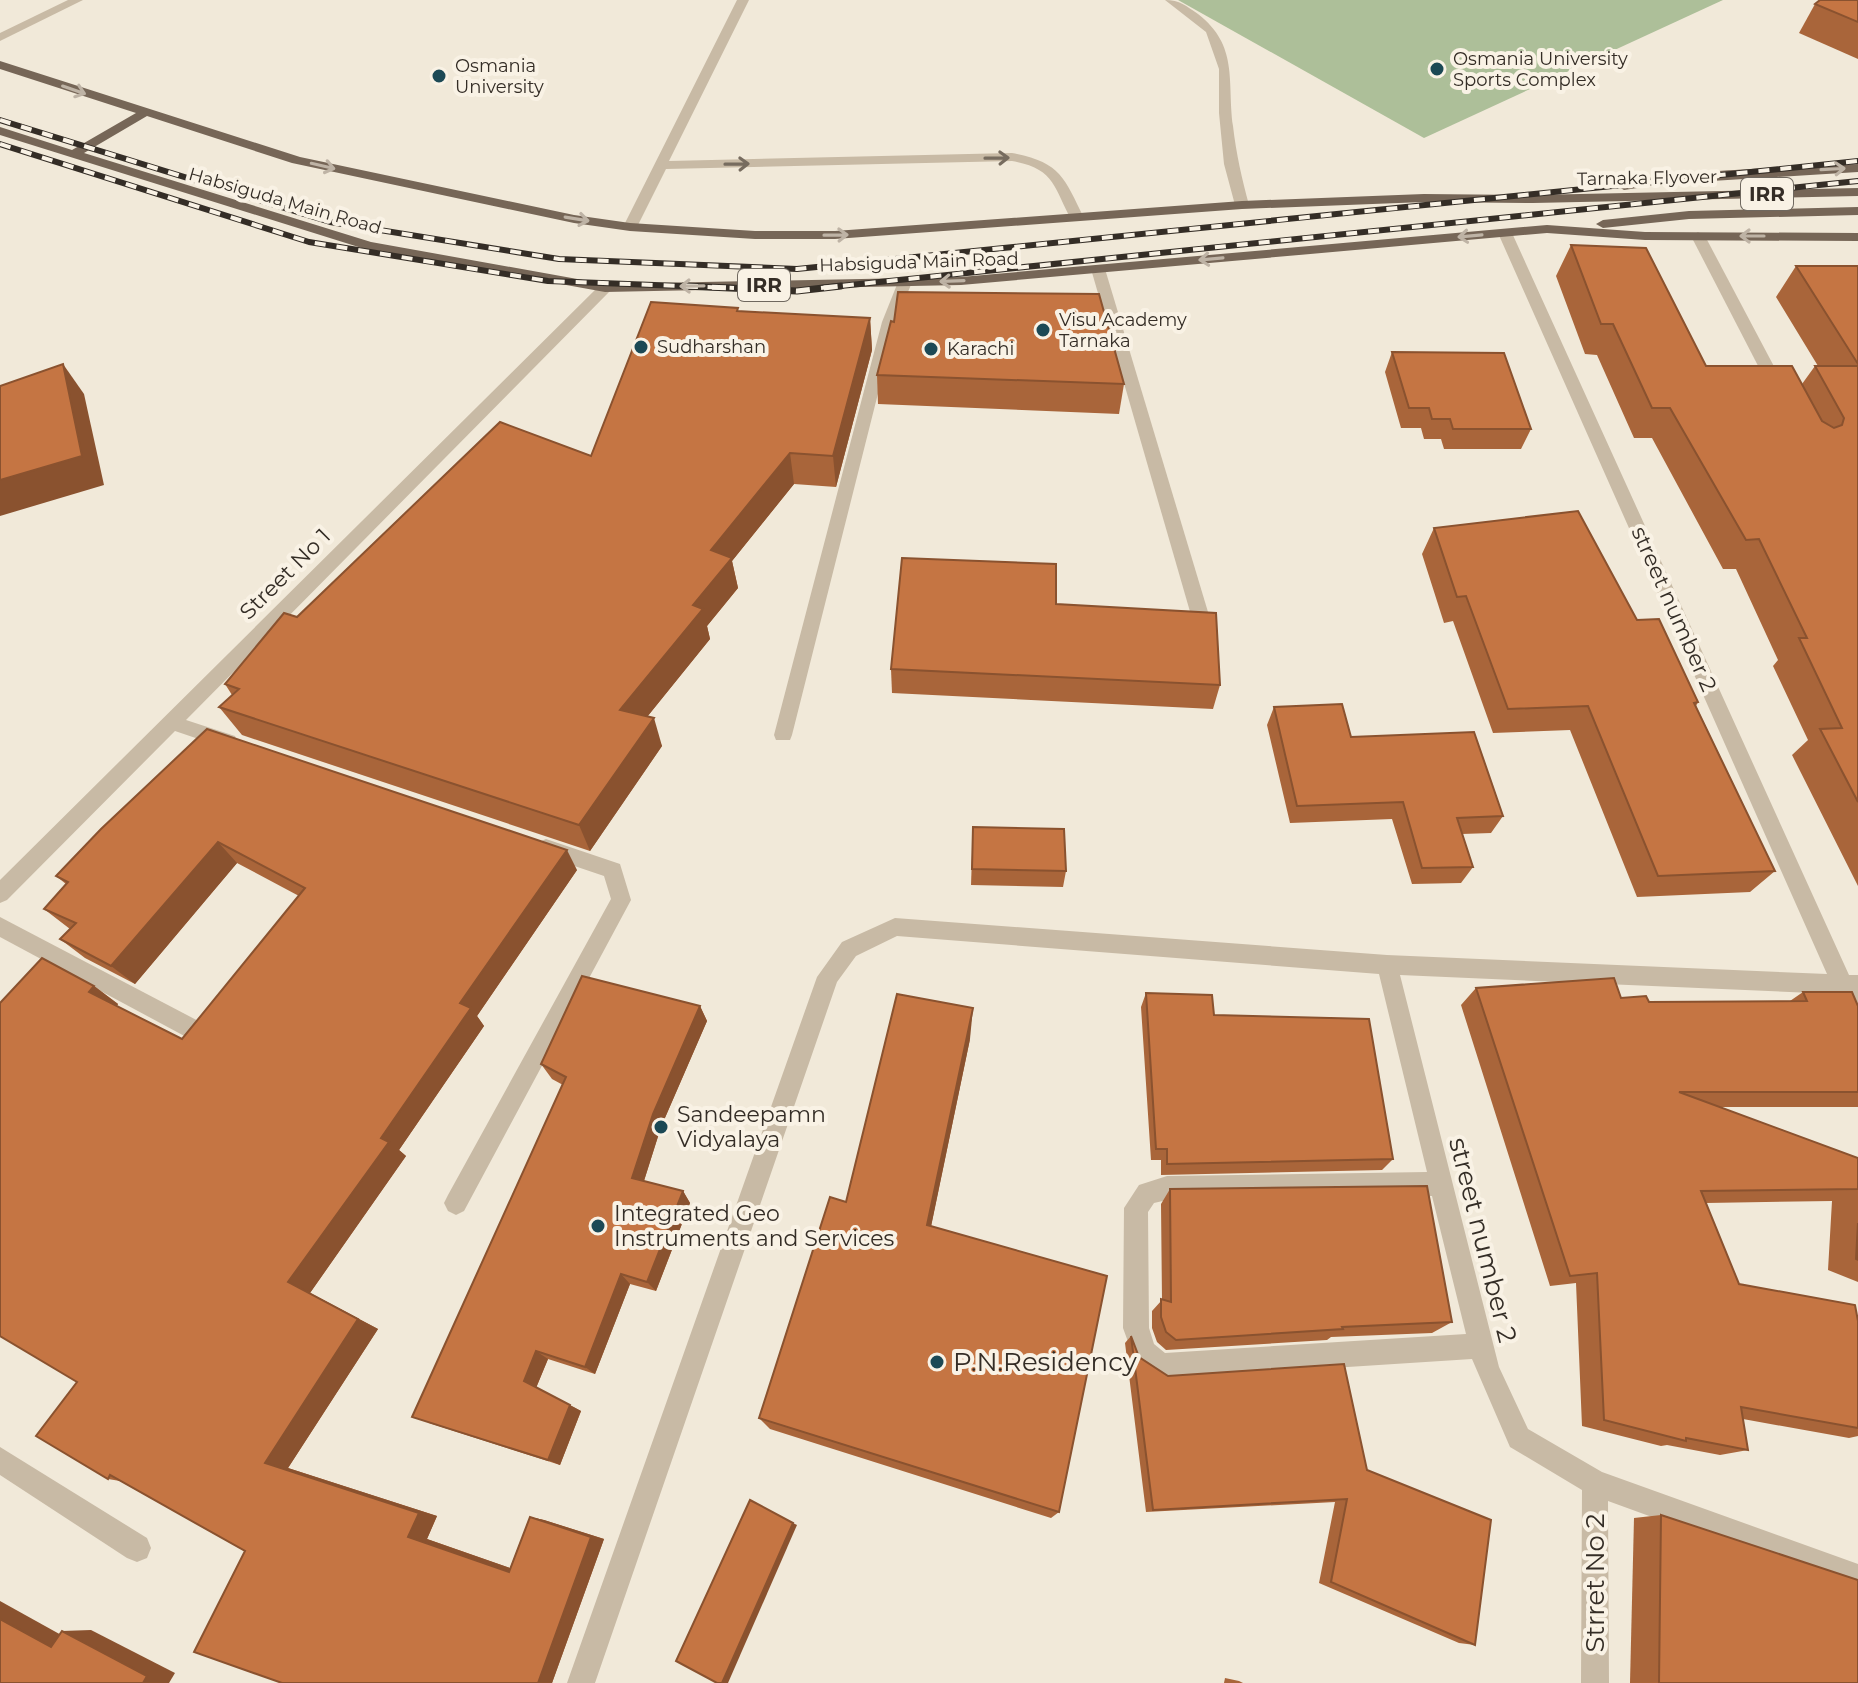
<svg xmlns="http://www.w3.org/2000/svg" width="1858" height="1683" font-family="Montserrat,sans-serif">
<rect width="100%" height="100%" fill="#f1e9d9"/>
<path fill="#adbf99" d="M1178,0h545l-299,138z"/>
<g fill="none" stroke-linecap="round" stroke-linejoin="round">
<g fill="#c8baa5" fill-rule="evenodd">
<path d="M68,0h15l-83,41v-8z"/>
<path d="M737,0h12l-80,161 343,-8c48,9 52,24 72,65l-12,3c-19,-34 -16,-52 -60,-60l-346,8 -29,58 -12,3 -2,-3z"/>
<path d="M1165,0c15,0 21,6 33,14 41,32 29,67 35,112 3,27 9,53 16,79l-2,3 -12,-3 -11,-41 -5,-51v-44l-13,-37z"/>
<path d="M1505,229l7,4 337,742h9v54l-8,-3 -14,-32 -436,-19 99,392 29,62 74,43 256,92v28l-250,-91 1,182h-28l1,-193 -72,-43 -38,-88 -311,20 -26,-18 -12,-33 1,-120 15,-23 28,-9 260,-4 -48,-198 -482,-38 -41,20 -19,26 -242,701h-28l250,-706 25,-35 53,-24 492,37 440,19 -329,-741zM1432,1196l34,138 -301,19 -11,-9 -5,-16 -1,-116 6,-9 13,-3z"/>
<path d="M1698,232l7,4 81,153 -3,4h-10l-3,-4 -79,-153z"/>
<path d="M1098,265l7,4 106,353 -9,7 -9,-7 -102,-353z"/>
<path d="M905,278l7,4 -16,40 -104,413 -2,5h-14l-2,-5 108,-413 16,-40z"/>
<path d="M605,284l7,4 -2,3 -424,429 49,16 2,5 -2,5 -7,3 -53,-18 -168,169 -7,3v-23l600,-595z"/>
<path d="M546,839l74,25 11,36 -167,311 -8,4 -8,-4 -4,-8 4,-8 163,-296 -7,-23 -65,-22 -3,-6 3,-6z"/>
<path d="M0,917l206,108 3,7 -3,7 -8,3 -8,-3 -190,-102z"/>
<path d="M0,1447l147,91 4,10 -4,10 -10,4 -10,-4 -127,-83z"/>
</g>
<g fill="#766657" fill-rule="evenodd">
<path d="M0,61l300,96 274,58 56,8 125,8h80l407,-30 182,-7 109,1 325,-7v8l-325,7 -109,-1 -182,7 -407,30h-80l-125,-8 -56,-8 -282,-60 -145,-47 -63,37 287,89 234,42 356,-7 586,-52 98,7 213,1v8l-213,-1 -98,-7 -586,52 -356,7 -240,-43 -365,-114v-8l72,23 64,-37 -136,-44z"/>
<path d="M1858,164v8l-195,12 -39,6 -7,-4c21,-15 203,-20 241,-22z"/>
<path d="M1858,207v8l-169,4 -86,9 -7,-4 7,-4 86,-9z"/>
</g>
<defs>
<g id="rail-far1">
<path d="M0,120l330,102 229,37 238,10 1061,-108"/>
<path d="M0,144l309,98 239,39 186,7"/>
<path d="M821,288l1037,-107"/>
</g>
<path id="rail" d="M684,286l113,5 44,-5"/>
</defs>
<use href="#rail-far1" stroke="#342d26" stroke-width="6"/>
<use href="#rail" stroke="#342d26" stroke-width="7"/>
<use href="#rail-far1" stroke="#f9f2e5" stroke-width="4" stroke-dasharray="11" stroke-linecap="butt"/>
<use href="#rail" stroke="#f9f2e5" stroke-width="5" stroke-dasharray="14" stroke-linecap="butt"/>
</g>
<g fill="#a9653a">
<path d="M1858,0v59l-59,-26 16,-29z"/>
<path d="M1571,245l135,121 96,18 13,-18h3l-42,-69 20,-31h62v620l-66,-131 16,-15 -35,-74 5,-6 -42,-91h-13l-71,-131h-18l-37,-83 -12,-1 -29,-78z"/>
<path d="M739,312l131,6 2,32 -36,137 -42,-3 -62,77 6,27 -31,38 3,13 -63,78 15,29 -72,105 -348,-116 -23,-28 13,-12 -7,-11 72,-67 294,-161z"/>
<path d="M1392,352l139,77 -10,20h-77l-3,-10h-17l-3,-11h-20l-16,-56z"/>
<path d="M877,375l247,9 -5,30 -241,-10z"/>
<path d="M1434,528l203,92 61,82 -2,4 79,165 -25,21 -113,5 -67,-167 -77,3 -40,-112 -9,2 -22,-69z"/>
<path d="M1056,604l164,81 -7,24 -321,-16 -1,-24z"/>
<path d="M1274,707l77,30 152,79 -12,17 -29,1 11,33 -12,16 -49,1 -20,-65 -102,4 -23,-98z"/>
<path d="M973,827l93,44 -3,16 -92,-2z"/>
<path d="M101,829l476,41 -100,146 7,10 -85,124 7,6 -96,137 68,36 -90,139 149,48 -10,23 83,29 20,-51 14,3 60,19 -52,144h-270l-37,-132 -125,-70 -12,-2 -31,-97 17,-396 24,18 -1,2 65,33 117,-143 -62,-33 -102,121 -50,-26 -25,-19 10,-10 -26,-20 22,-25 -10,-8z"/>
<path d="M1476,988l145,10 28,4 141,-1 13,-9 55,14v101h-139l139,51v124l-30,-12 4,-69 -126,2 33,81 119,37v115l-9,2 -106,-19 5,31 -28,5 -53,-10 -6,1 -79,-20 -6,-143 -26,3 -89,-281z"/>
<path d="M1146,993l68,22 179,144 -11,11 -221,5v-15h-10l-10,-153z"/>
<path d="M700,1006l7,15 -46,106 -17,54 39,10 7,12 -34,88 -26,-7 -35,90 -47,-15 -12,29 45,23 -21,54 -131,-42 134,-338 -11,-6 -11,-15z"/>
<path d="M970,1039l-39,187 128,286 -8,6 -281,-89 -11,-11 87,-216z"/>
<path d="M1170,1189l282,133 -20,11 -101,4 -4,3 -161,10 -9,-8 -5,-14v-17l10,-11 -1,-96z"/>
<path d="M1131,1336l8,21 29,19 199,94 108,175 -16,-2 -140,-60 16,-81 -189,10 -21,-169z"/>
<path d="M1661,1515l197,168h-228l4,-165z"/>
<path d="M1225,1678l14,3 4,2h-19z"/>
</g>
<g fill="#8a522f">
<path d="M870,318l2,32 -36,137 -3,-31z"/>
<path d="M63,364l21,30 20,91 -104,31v-36z"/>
<path d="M790,453l4,31 -62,77 6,27 -31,38 3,13 -80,99 -10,-28 73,-105 18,-55z"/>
<path d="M654,718l8,28 -72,105 -11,-26z"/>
<path d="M218,842l19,21 -102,121 -24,-18z"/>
<path d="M567,850l10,20 -100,146 7,10 -85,124 7,6 -96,137 68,36 -90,139 149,48 -10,23 97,34 -15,-1 -101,-35 -143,-74 23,-181 93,-144 79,-135z"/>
<path d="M94,986l24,18 -4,6 -25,-18z"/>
<path d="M700,1006l7,15 -46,106 -20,63 -9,-12 21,-64z"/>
<path d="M973,1008l-3,31 -43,207v-21z"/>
<path d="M683,1191l7,12 -34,88 -9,-9z"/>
<path d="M621,1274l9,10 -35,90 -10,-7z"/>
<path d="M536,1351l12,8 -12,29 -12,-7z"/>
<path d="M570,1405l11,6 -21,54 -12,-5z"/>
<path d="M530,1517l14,3 60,19 -52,144h-14z"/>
<path d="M793,1523l4,2 -69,158h-6z"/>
<path d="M0,1601l81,45 -30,1 -51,-28z"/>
<path d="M91,1630l84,43 -6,10h-26l-81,-52z"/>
</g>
<g fill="#c57543" stroke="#8a522f" stroke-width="2">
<path d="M1820,0h38v22l-43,-18z"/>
<path d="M1571,245l75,3 60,118h86l30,55 12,7 8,-3 2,-7 -29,-52h43v436l-38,-73 22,-1 -43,-90h8l-48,-99 -13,1 -76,-132h-18l-39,-84h-12z"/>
<path d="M1796,266h62v98z"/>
<path d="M898,292l201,2 25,90 -247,-9 14,-54 3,1z"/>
<path d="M651,302l87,6 -1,3 133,7 -37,138 -43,-3 -79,97 21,8 -39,47 10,4 -83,101 34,8 -75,107 -360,-118 20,-18 -14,-5 59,-71 13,4 203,-195 91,34z"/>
<path d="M1392,352l112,1 27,76h-78l-3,-10h-18l-3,-11h-20z"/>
<path d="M63,364l19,92 -82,24v-94z"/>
<path d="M1578,511l59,109 22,-1 39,83 -4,1 81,168 -117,5 -70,-170 -80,3 -42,-113 -9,1 -23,-69z"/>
<path d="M902,558l154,6v40l160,9 4,72 -329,-16z"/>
<path d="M1342,704l9,33 123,-5 29,84 -46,2 16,49 -51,1 -19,-66 -106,4 -23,-99z"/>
<path d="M207,729l360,121 -107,153 11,5 -90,130 8,4 -101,140 70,37 -93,144 154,50 -11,24 101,35 21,-55 61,20 -53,146h-256l-88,-31 51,-101 -135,-76 -2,4 -72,-43 41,-54 -77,-46v-333l42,-45 52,28 -5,6 93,47 123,-151 -87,-46 -107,124 -51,-27 16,-16 -32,-14 24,-27 -12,-6 45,-47z"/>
<path d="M973,827l91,2 2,42 -94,-2z"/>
<path d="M582,976l118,30 -47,108 -21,64 51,13 -36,91 -26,-8 -36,93 -49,-16 -12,30 46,24 -22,55 -136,-43 154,-340 -25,-13z"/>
<path d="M1614,978l7,20 25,-2 3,6 158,-1 -4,-9h49l6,14v86h-179l179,66v31l-157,2 38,93 116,21 3,16v107l-117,-21 7,43 -62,-12v3l-82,-21 -7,-147 -27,3 -94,-288z"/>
<path d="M1146,993l66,2 2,20 155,4 24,140 -226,5v-15h-11z"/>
<path d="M897,994l76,14 -46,217 180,51 -48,236 -300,-94 71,-221 16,5z"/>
<path d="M1427,1186l25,136 -110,5 1,2 -167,11 -10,-8 -5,-15v-18l10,3 -1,-113z"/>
<path d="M1858,1223v37l-2,-1z"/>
<path d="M1131,1336l8,21 29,19 176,-12 23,106 124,50 -16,125 -144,-63 16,-83 -194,11z"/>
<path d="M750,1500l43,23 -71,160h-5l-41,-22z"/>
<path d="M1661,1515l197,65v103h-199z"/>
<path d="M0,1619l51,28 11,-16 85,45 -4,7h-143z"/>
</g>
<defs><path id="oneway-shaft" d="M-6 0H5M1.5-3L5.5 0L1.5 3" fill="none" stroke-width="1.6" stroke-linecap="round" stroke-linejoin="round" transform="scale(2)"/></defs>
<g stroke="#beb3a5">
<use href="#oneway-shaft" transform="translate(74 90) rotate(19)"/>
<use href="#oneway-shaft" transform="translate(323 166) rotate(13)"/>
<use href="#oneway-shaft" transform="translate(1833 169) rotate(-3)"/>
<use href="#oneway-shaft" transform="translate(577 219) rotate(9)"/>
<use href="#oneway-shaft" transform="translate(836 235) rotate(-1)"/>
<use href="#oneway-shaft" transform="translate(1470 236) rotate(175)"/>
<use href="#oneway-shaft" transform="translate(1752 236) rotate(-180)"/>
<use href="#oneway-shaft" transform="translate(1211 259) rotate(175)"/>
<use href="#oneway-shaft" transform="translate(952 281) rotate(178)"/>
<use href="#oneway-shaft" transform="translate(692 286) rotate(179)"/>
</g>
<g stroke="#776c5f">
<use href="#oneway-shaft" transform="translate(997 158) rotate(-1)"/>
<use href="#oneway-shaft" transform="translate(737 164) rotate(-1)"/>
</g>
<g fill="#1c4955" stroke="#f9f2e5" stroke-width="3">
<circle cx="1437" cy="69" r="8"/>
<circle cx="439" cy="76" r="8"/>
<circle cx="1043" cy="330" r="8"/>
<circle cx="641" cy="347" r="8"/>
<circle cx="931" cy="349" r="8"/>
<circle cx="661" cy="1127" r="8"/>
<circle cx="598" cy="1226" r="8"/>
<circle cx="937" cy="1362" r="8"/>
</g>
<g text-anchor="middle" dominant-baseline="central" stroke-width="8" stroke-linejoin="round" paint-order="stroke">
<g font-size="18" fill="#342d26" stroke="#f9f2e5" text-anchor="start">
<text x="1453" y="59">Osmania University<tspan x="1453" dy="21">Sports Complex</tspan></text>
<text x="455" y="66">Osmania<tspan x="455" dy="21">University</tspan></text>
<text x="1059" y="320">Visu Academy<tspan x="1059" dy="21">Tarnaka</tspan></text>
<text x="657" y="347">Sudharshan</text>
<text x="947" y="349">Karachi</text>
</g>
<g font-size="18" fill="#342d26" stroke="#f9f2e5">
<text transform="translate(1647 178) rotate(-1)">Tarnaka Flyover</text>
<text transform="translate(285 201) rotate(16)">Habsiguda Main Road</text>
<text transform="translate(919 262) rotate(-2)">Habsiguda Main Road</text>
</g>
<g fill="#f9f2e5" stroke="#6f685f" stroke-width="2">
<rect x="1741" y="178" width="52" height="32" rx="6"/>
<rect x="738" y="269" width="52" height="32" rx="6"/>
</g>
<g font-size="20" font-weight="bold" fill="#342d26">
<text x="1767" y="194">IRR</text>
<text x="764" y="285">IRR</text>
</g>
<g font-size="22" fill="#342d26" stroke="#f9f2e5">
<text transform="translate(285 574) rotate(-45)">Street No 1</text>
<text transform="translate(1674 609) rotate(66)">street number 2</text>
</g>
<g font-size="22" fill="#342d26" stroke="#f9f2e5" text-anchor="start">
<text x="677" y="1114">Sandeepamn<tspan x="677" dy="25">Vidyalaya</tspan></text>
<text x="614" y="1213">Integrated Geo<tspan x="614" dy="25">Instruments and Services</tspan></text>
</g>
<g font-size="26" fill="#342d26" stroke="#f9f2e5">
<text transform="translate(1483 1240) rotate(76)">street number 2</text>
<text transform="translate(1595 1583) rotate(-90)">Strret No 2</text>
</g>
<g font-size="26" fill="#342d26" stroke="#f9f2e5" text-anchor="start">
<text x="953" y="1362">P.N.Residency</text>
</g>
</g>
</svg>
